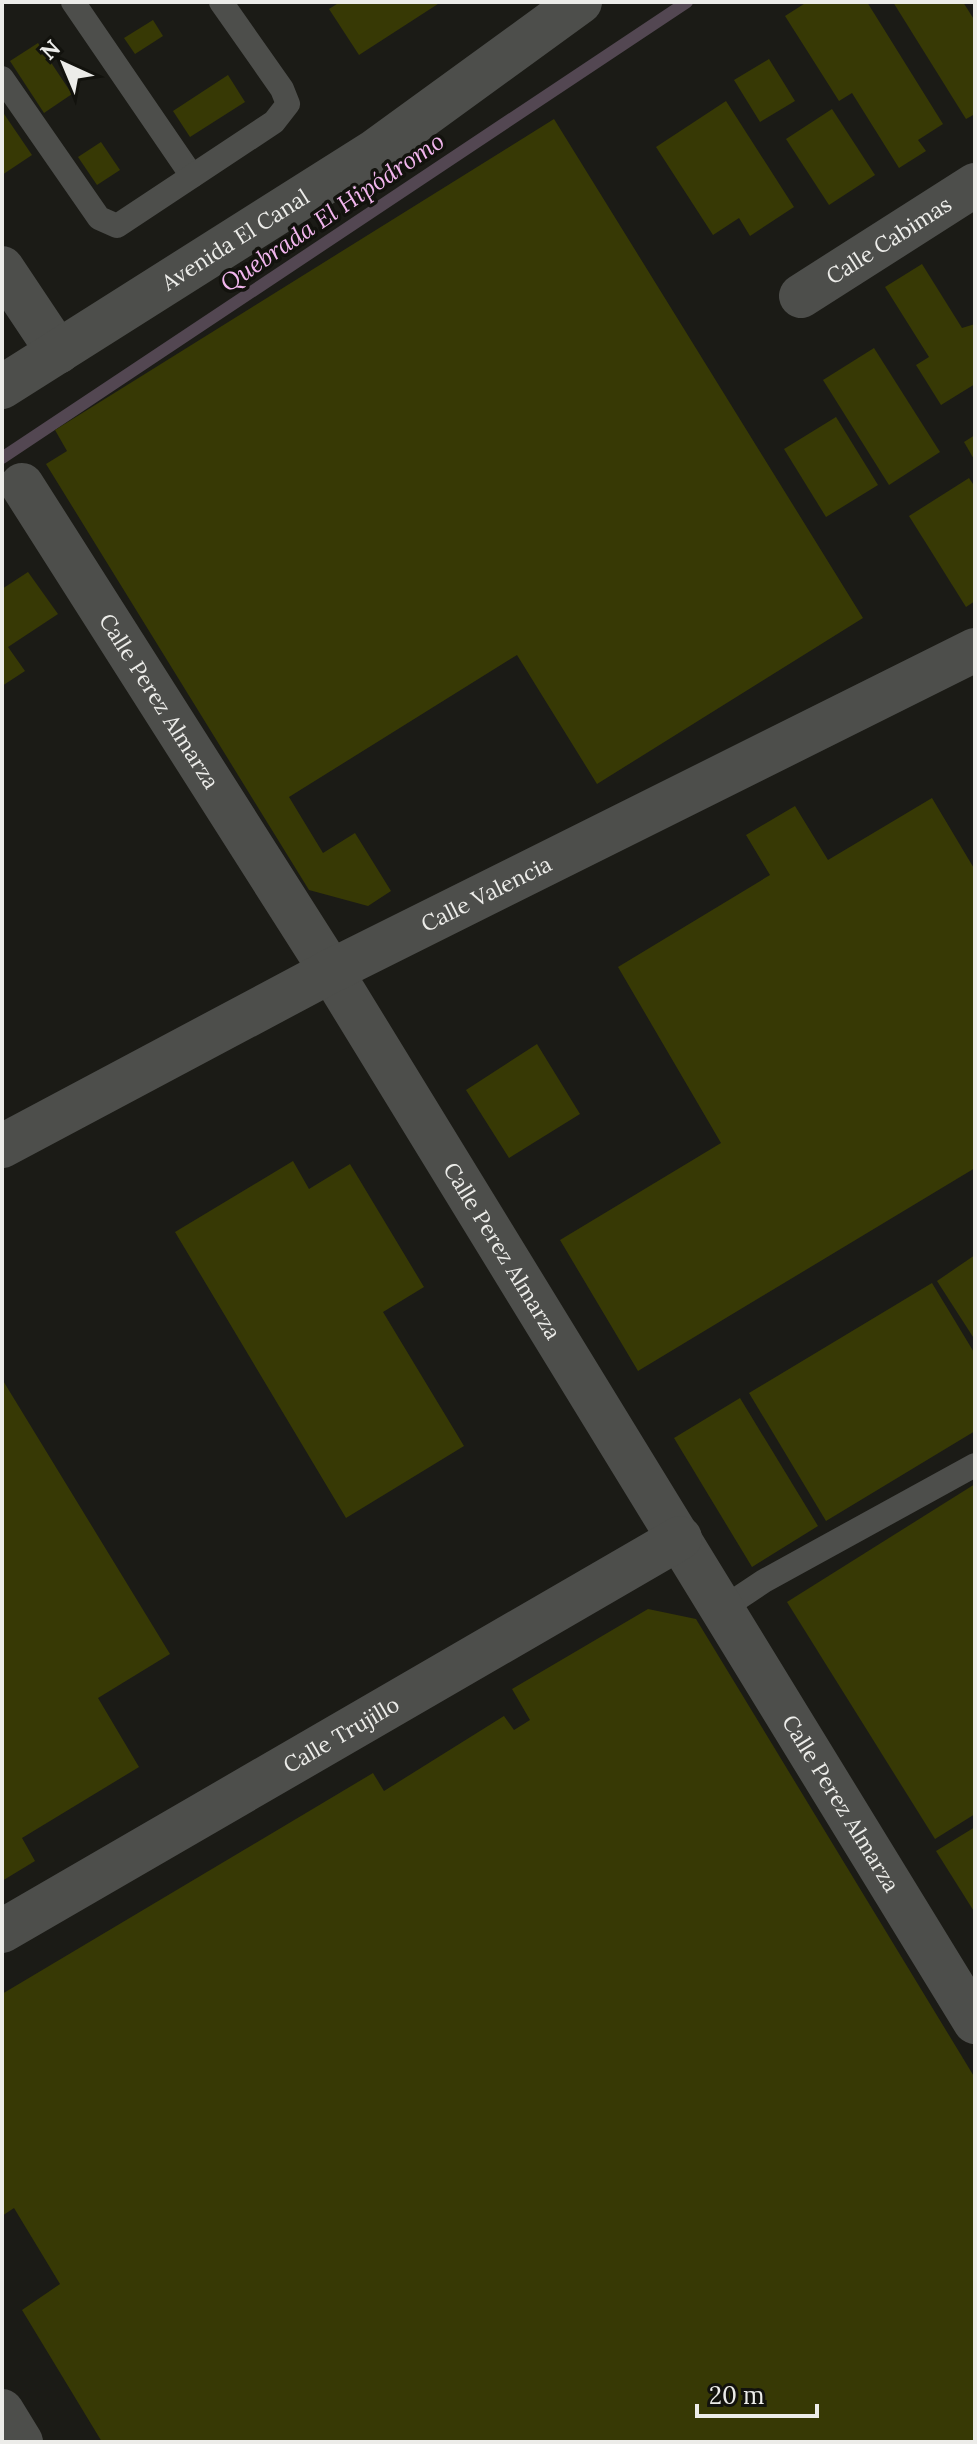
<svg xmlns="http://www.w3.org/2000/svg" width="977" height="2444" font-family="Lora,serif">
<rect width="100%" height="100%" fill="#1b1b16"/>
<g fill="none" stroke-linecap="round" stroke-linejoin="round">
<path stroke="#534752" stroke-width="12" d="M2,458l685,-456"/>
</g>
<g fill="#373905">
<path d="M340,2h101l-82,53 -30,-46z"/>
<path d="M807,2h60l76,122 -25,16 8,11 -27,17 -47,-75 -13,8 -54,-85z"/>
<path d="M893,2h70l12,19v93l-9,5z"/>
<path d="M153,20l10,16 -28,18 -11,-16z"/>
<path d="M38,43l34,51 -28,19 -34,-52z"/>
<path d="M769,59l26,42 -35,21 -26,-42z"/>
<path d="M228,75l17,27 -55,35 -17,-26z"/>
<path d="M726,101l68,106 -44,29 -11,-18 -26,17 -57,-88z"/>
<path d="M832,109l43,66 -46,30 -43,-66z"/>
<path d="M2,111l30,44 -30,20z"/>
<path d="M554,119l309,499 -266,166 -80,-129 -228,142 34,56 32,-20 36,58 -23,15 -59,-16 -263,-426 21,-13 -12,-21z"/>
<path d="M101,142l19,28 -23,15 -19,-28z"/>
<path d="M922,264l40,64 13,-4v60l-34,21 -25,-40 13,-8 -44,-70z"/>
<path d="M874,348l66,104 -51,33 -66,-105z"/>
<path d="M836,417l42,68 -52,32 -42,-68z"/>
<path d="M975,435v26l-11,-19z"/>
<path d="M969,478l6,9v114l-9,6 -57,-91z"/>
<path d="M28,572l30,42 -50,33 17,24 -23,15v-97z"/>
<path d="M932,798l43,72v298l-337,203 -78,-131 161,-97 -103,-176 152,-92 -24,-40 49,-29 33,54z"/>
<path d="M537,1044l43,70 -71,44 -43,-68z"/>
<path d="M293,1161l16,28 41,-25 74,123 -41,25 81,134 -118,72 -171,-286z"/>
<path d="M975,1255v85l-38,-59z"/>
<path d="M932,1283l43,71v77l-149,90 -77,-128z"/>
<path d="M2,1379l168,275 -72,44 41,69 -117,71 13,23 -33,20z"/>
<path d="M740,1398l78,128 -66,41 -78,-129z"/>
<path d="M975,1484v330l-40,25 -148,-237z"/>
<path d="M648,1609l48,10 279,459v364h-873l-80,-132 38,-26 -46,-76 -12,8v-222l371,-221 11,18 120,-75 10,14 16,-10 -18,-31z"/>
<path d="M975,1827v86l-39,-62z"/>
</g>
<g fill="none" stroke-linecap="round" stroke-linejoin="round">
<g stroke="#4d4e4b" stroke-width="24">
<path d="M73,2l119,174"/>
<path d="M2,78l97,140 18,8 157,-104 14,-18 -6,-15 -61,-87"/>
<path d="M722,1609l42,-28 211,-116"/>
</g>
<g stroke="#4d4e4b" stroke-width="44">
<path d="M2,268l56,84"/>
<path id="s1" d="M801,296l174,-111"/>
<path id="s2" d="M2,387l373,-236 205,-149"/>
<path id="s3" d="M22,485l309,486 644,1051"/>
<path id="s4" d="M2,1146l329,-175 644,-321"/>
<path id="s5" d="M2,1931l678,-393"/>
<path d="M2,2411l19,31"/>
</g>
</g>
<g text-anchor="middle" dominant-baseline="central" stroke-width="7" stroke-linejoin="round" paint-order="stroke">
<g font-size="22" fill="#ecece9" stroke="#12120d">
<text stroke="none"><textPath href="#s2" startOffset="276">Avenida El Canal</textPath></text>
<text stroke="none"><textPath href="#s1" startOffset="104">Calle Cabimas</textPath></text>
<text stroke="none"><textPath href="#s3" startOffset="256">Calle Perez Almarza</textPath></text>
<text stroke="none"><textPath href="#s4" startOffset="546">Calle Valencia</textPath></text>
<text stroke="none"><textPath href="#s3" startOffset="904">Calle Perez Almarza</textPath></text>
<text stroke="none"><textPath href="#s5" startOffset="392">Calle Trujillo</textPath></text>
<text stroke="none"><textPath href="#s3" startOffset="1552">Calle Perez Almarza</textPath></text>
</g>
<g font-size="24" font-style="italic" fill="#f2b6ee" stroke="#12120d">
<text transform="translate(332 212) rotate(-34)">Quebrada El Hipódromo</text>
</g>
</g>
<rect width="977" height="2444" fill="none" stroke="#ecece9" stroke-width="8"/>
<g transform="translate(64 64) rotate(316)" stroke="#12120d" stroke-width="6" paint-order="stroke">
<path d="M0-6L14 30L0 20L-14 30Z" fill="#ecece9"/>
<text y="-12" font-size="22" font-weight="bold" text-anchor="middle" fill="#ecece9">N</text>
</g>
<path d="M697 2404v12h120v-12" fill="none" stroke="#ecece9" stroke-width="4"/>
<text x="709" y="2404" font-size="24" fill="#ecece9" stroke="#12120d" stroke-width="6" paint-order="stroke">20 m</text>
</svg>
